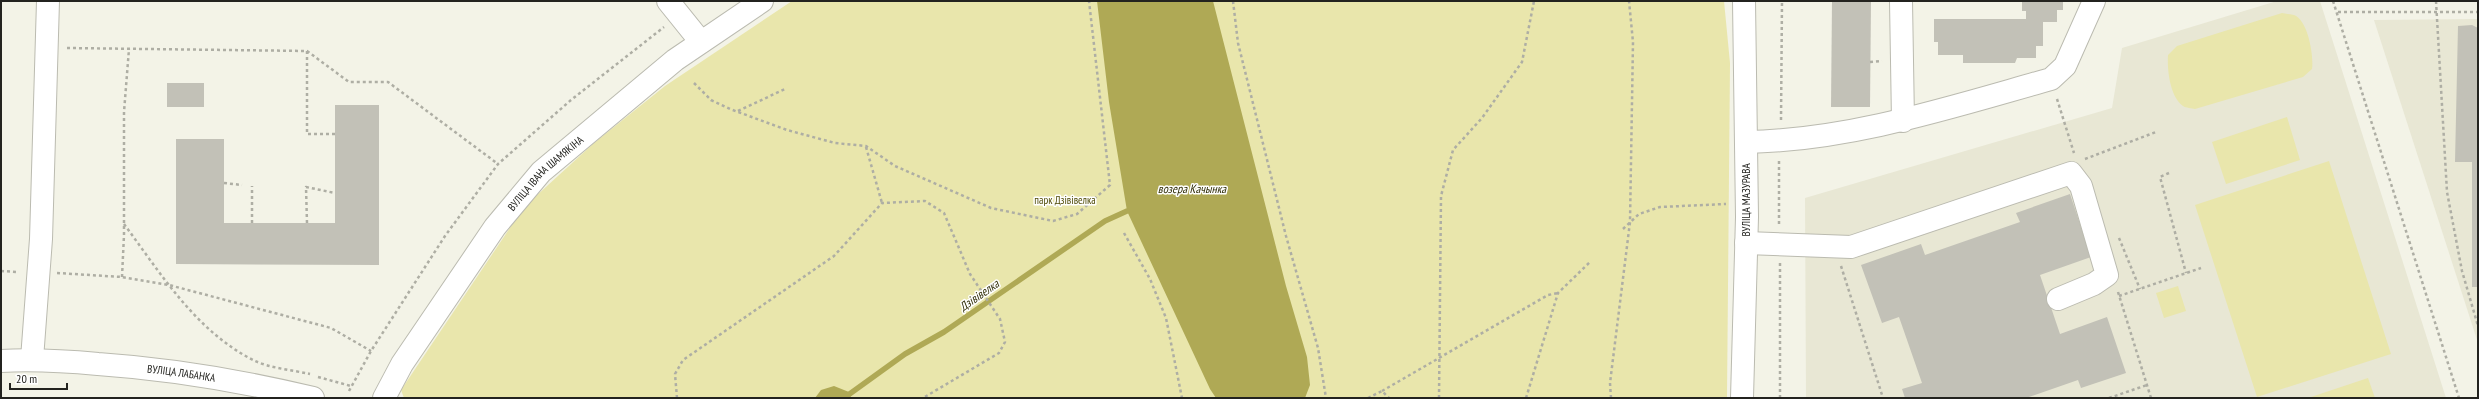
<svg xmlns="http://www.w3.org/2000/svg" width="2479" height="399" font-family="'PT Sans Narrow',sans-serif">
<rect width="100%" height="100%" fill="#f3f3e7"/>
<g fill="#e8e7d4">
<path d="M2277,1h43l126,397h-640l-1,-200 307,-90 10,-60z"/>
<path d="M2478,19v324l-104,-323z"/>
</g>
<g fill="#e9e6ac">
<path d="M792,1h932l6,62 -3,335h-1323l-3,-8 123,-183 70,-64 71,-57z"/>
<path d="M2282,13c4,1 8,1 12,2 14,5 20,41 18,54l-9,8 -108,32c-3,-1 -9,-1 -12,-3 -13,-9 -16,-36 -15,-51l9,-9z"/>
<path d="M2287,117l13,43 -74,24 -14,-42z"/>
<path d="M2329,161l62,193 -134,43 -62,-192z"/>
<path d="M2178,286l8,25 -22,7 -8,-25z"/>
<path d="M2368,378l7,20h-67z"/>
</g>
<g fill="#afa955">
<path d="M1097,1h116l73,285 21,71 3,28 -5,13h-89l-6,-9 -83,-178 -18,-109z"/>
<path d="M834,386l15,6 2,6h-36l6,-8z"/>
</g>
<g fill="none" stroke-linecap="round" stroke-linejoin="round">
<path stroke="#afa955" stroke-width="5.5" d="M844,398l61,-44 39,-22 161,-111 22,-10"/>
</g>
<g fill="#c2c1b7">
<path d="M1832,1h39l-1,106h-39z"/>
<path d="M2022,1h41v9h-6v12h-14v24h-7v12h-19l-2,5h-52v-8h-25v-13h-4v-23h92v-8h-4z"/>
<path d="M2472,25l6,3v259h-6v-125h-17l3,-136z"/>
<rect x="167" y="83" width="37" height="24"/>
<path d="M335,105h44v160l-203,-1v-125h48v84h111z"/>
<path d="M2070,194l21,63 -51,18 20,59 47,-17 19,56 -45,15 -3,-8 -52,18h-121l-3,-9 20,-6 -23,-66 -17,6 -21,-58 60,-21 4,11 95,-33 -4,-9z"/>
</g>
<g fill="none" stroke-linecap="round" stroke-linejoin="round">
<defs>
<g id="minor">
<path d="M668,1l33,41"/>
<path d="M1901,1l2,120"/>
<path d="M1747,142c104,-2 204,-35 304,-63l14,-13 29,-65"/>
<path d="M1746,243l105,4 220,-74 10,13 26,89 -13,9 -36,15"/>
<path d="M32,359l9,-120 7,-238"/>
<path id="s1" d="M384,398l18,-34 93,-137 46,-55 134,-112 87,-59"/>
</g>
<g id="major">
<path id="s2" d="M1,361c33,-2 64,0 97,3 73,5 144,17 215,34"/>
<path d="M1742,398l5,-181 -3,-216"/>
</g>
</defs>
<use href="#minor" stroke="#bbbbb0" stroke-width="24"/>
<use href="#major" stroke="#bbbbb0" stroke-width="24"/>
<g stroke="#aeaea4" stroke-width="2.5" stroke-dasharray="3 3" stroke-linecap="butt">
<path d="M1233,1l5,42 48,193 32,112 8,50"/>
<path d="M2333,1l126,397"/>
<path d="M2436,1l11,191 15,79 16,55"/>
<path d="M2338,12h140"/>
<path d="M67,48l240,3 42,31h39l110,82"/>
<path d="M307,51v83h28"/>
<path d="M1870,62l12,-1"/>
<path d="M694,83l17,17 19,9 57,21 48,13 31,3 29,20 96,42 62,13 24,-7 33,-29 -21,-184"/>
<path d="M2057,99l17,54"/>
<path d="M738,111l47,-22"/>
<path d="M1781,120l1,-119"/>
<path d="M866,147l16,56"/>
<path d="M2085,159l71,-27"/>
<path d="M2169,173l-9,4 26,96"/>
<path d="M224,183l18,2"/>
<path d="M252,223v-37"/>
<path d="M307,223l-1,-36 29,6"/>
<path d="M124,224c37,50 72,107 129,136 16,8 39,10 57,14"/>
<path d="M1779,224v-65"/>
<path d="M1623,229l16,-15 21,-7 66,-3"/>
<path d="M1124,233l26,46 16,39 16,80"/>
<path d="M2119,238l21,51"/>
<path d="M1841,266l42,132"/>
<path d="M1,271l17,1"/>
<path d="M57,273l65,4 47,8 162,43 40,23"/>
<path d="M122,277l2,-42v-123l5,-63"/>
<path d="M2118,292l33,106"/>
<path d="M2119,296l82,-28"/>
<path d="M318,377l33,9"/>
<path d="M349,391l22,-40 74,-115 53,-72 73,-64 93,-73"/>
<path d="M1382,391l166,-96 10,-2"/>
<path d="M677,398l-2,-24 8,-14 151,-104 48,-53 43,-2 19,12 26,61 30,45 5,23 -6,11 -76,45"/>
<path d="M1368,398l14,-7 7,7"/>
<path d="M1439,398l2,-202 12,-46 29,-32 40,-56 12,-61"/>
<path d="M1526,398l32,-105 33,-32"/>
<path d="M1611,398l-1,-15 20,-161 3,-180 -4,-41"/>
<path d="M1780,398v-135"/>
<path d="M2109,398l38,-13"/>
</g>
<use href="#minor" stroke="#fff" stroke-width="22"/>
<use href="#major" stroke="#fff" stroke-width="22"/>
</g>
<g text-anchor="middle" dominant-baseline="central" stroke-width="3" stroke-linejoin="round" paint-order="stroke">
<g font-size="11" fill="#23231f" stroke="#fff">
<text stroke="none"><textPath href="#s1" startOffset="278">ВУЛІЦА ІВАНА ШАМЯКІНА</textPath></text>
<text transform="translate(1746 200) rotate(-90)">ВУЛІЦА МАЗУРАВА</text>
<text stroke="none"><textPath href="#s2" startOffset="181">ВУЛІЦА ЛАБАНКА</textPath></text>
</g>
<g font-size="11" fill="#4f4a06" stroke="#fff">
<text x="1065" y="200">парк Дзівівелка</text>
</g>
<g font-size="12" font-style="italic" fill="#312f09" stroke="#fff">
<text x="1192" y="188">возера Качынка</text>
<text transform="translate(979 295) rotate(-35)">Дзівівелка</text>
</g>
</g>
<rect width="2479" height="399" fill="none" stroke="#23231f" stroke-width="4"/>
<path d="M10 383v6h57v-6" fill="none" stroke="#23231f" stroke-width="2"/>
<text x="16" y="383" font-size="12" fill="#23231f" stroke="#ffffff" stroke-width="3" paint-order="stroke">20 m</text>
</svg>
